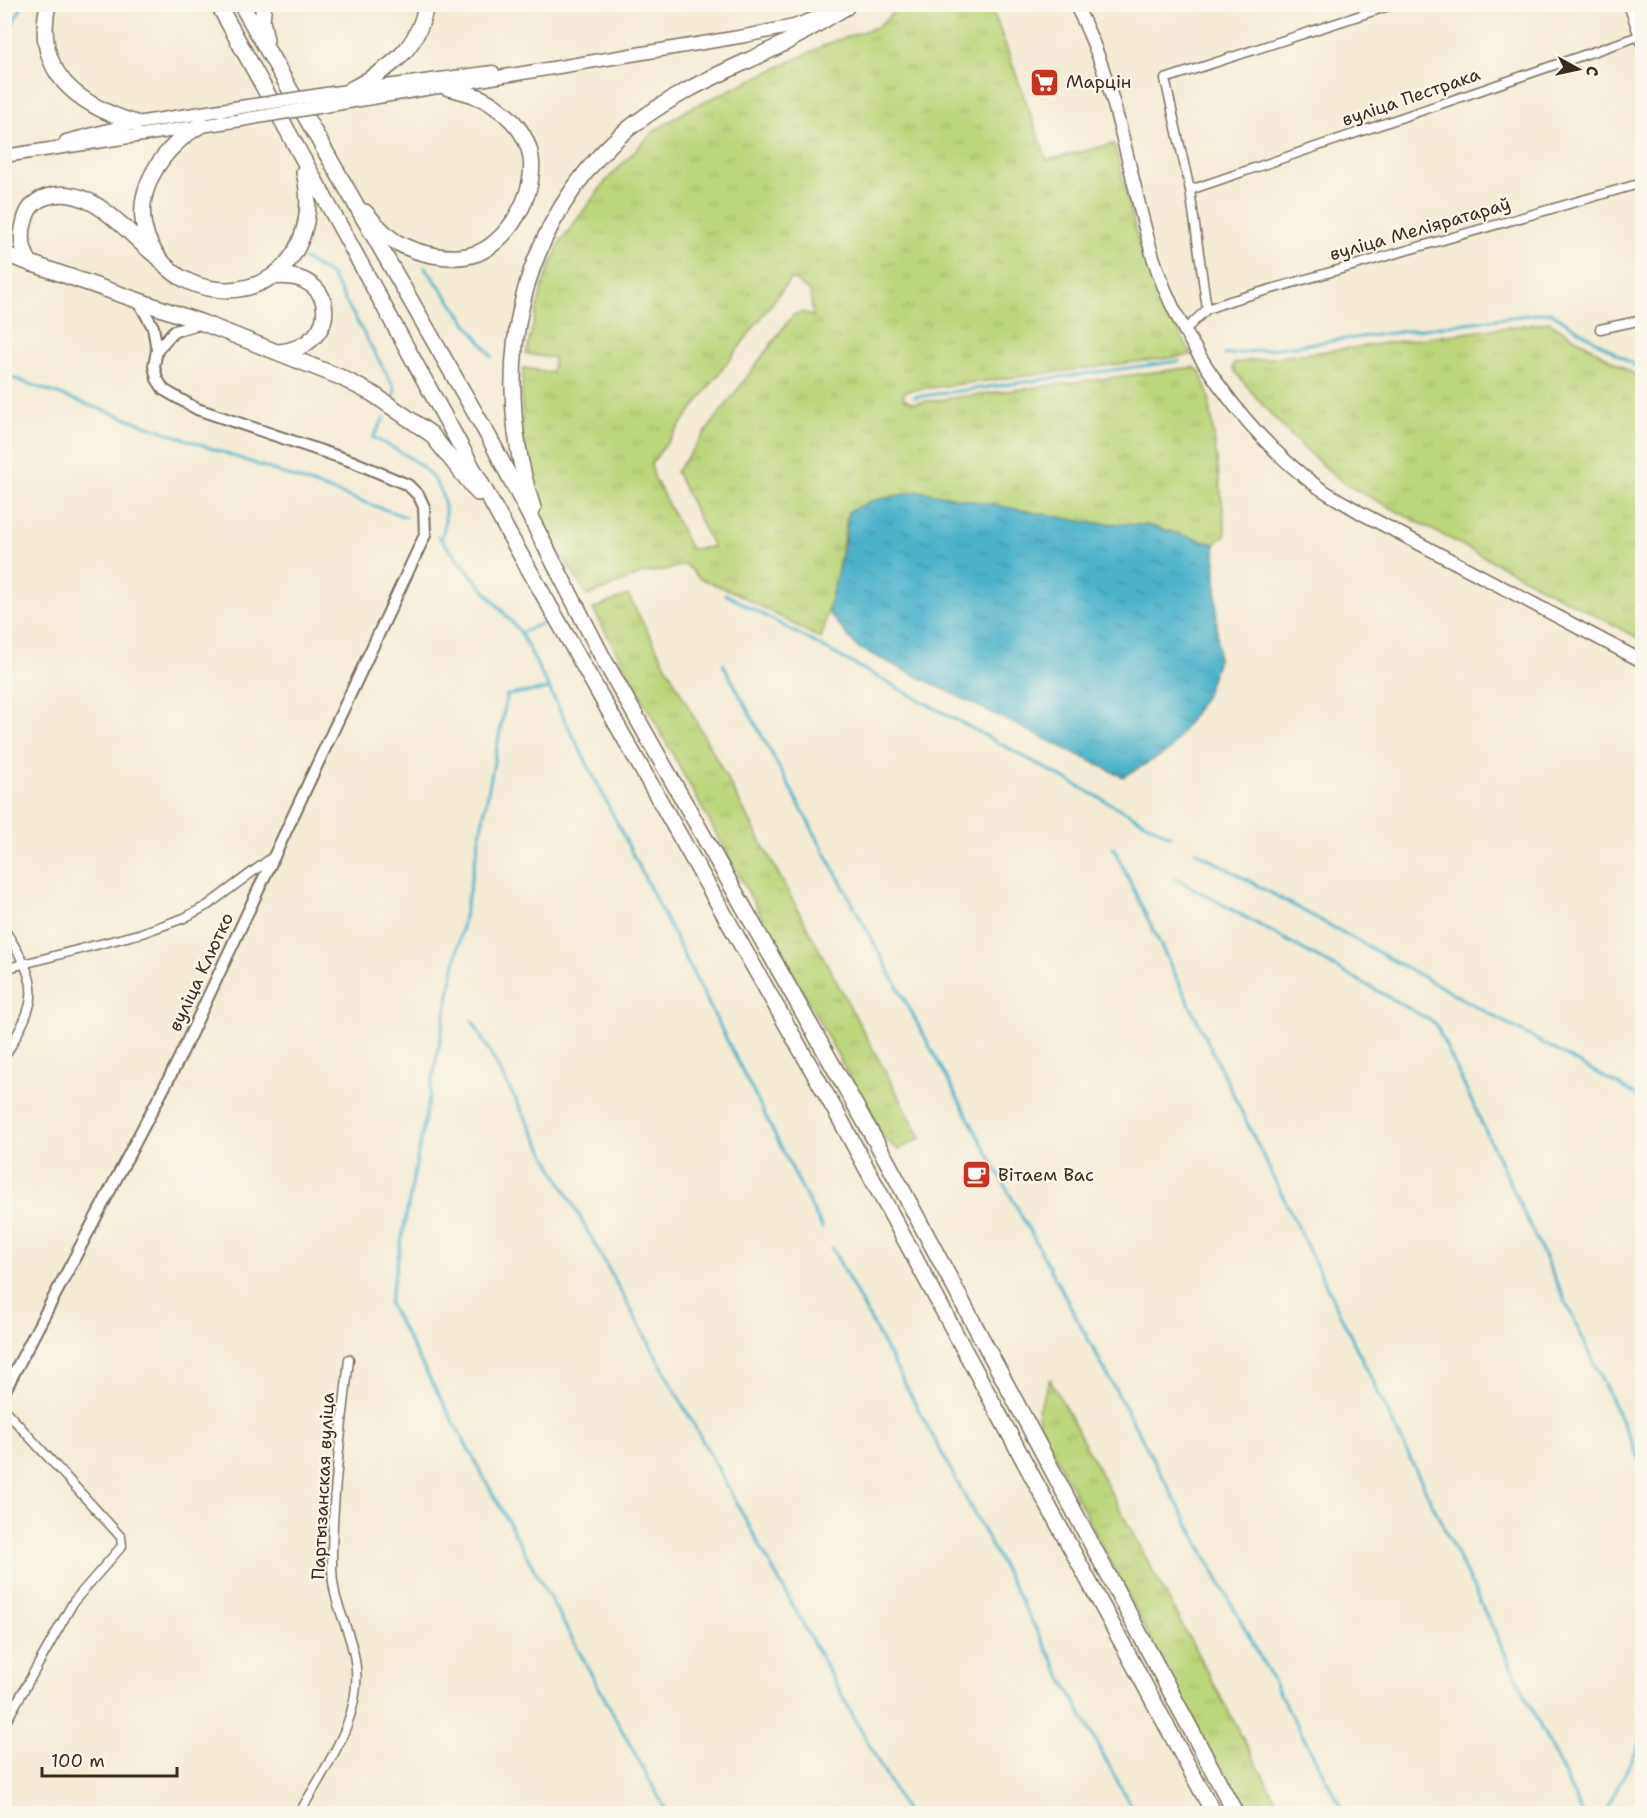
<svg xmlns="http://www.w3.org/2000/svg" width="1647" height="1818" font-family="'Shantell Sans',sans-serif">
<defs>
<pattern id="grass-tufts" width="24" height="20" patternUnits="userSpaceOnUse" patternTransform="scale(1.5)"><rect width="24" height="20" fill="#bcd67b"/><path d="M3 7l-1-3M5 7V3M7 7l1-3M15 17l-1-3M17 17v-4M19 17l1-3" fill="none" stroke="#a2b86a"/></pattern>
<pattern id="water-ripples" width="26" height="14" patternUnits="userSpaceOnUse" patternTransform="scale(1.5)"><rect width="26" height="14" fill="#4bb2ca"/><path d="M2 4q2-2 4 0t4 0M15 11q2-2 4 0t4 0" fill="none" stroke="#4091a3"/></pattern>
</defs>
<rect width="100%" height="100%" fill="#fbf7ec"/>
<filter id="ink" filterUnits="userSpaceOnUse"><feTurbulence type="fractalNoise" baseFrequency=".0167" numOctaves="2"/><feDisplacementMap in="SourceGraphic" scale="12" xChannelSelector="R" yChannelSelector="G"/><feConvolveMatrix kernelMatrix="1 2 1 2 8 2 1 2 1" color-interpolation-filters="sRGB"/></filter>
<filter id="wash" filterUnits="userSpaceOnUse"><feTurbulence type="fractalNoise" baseFrequency=".008" numOctaves="4" result="noise"/><feDisplacementMap in="SourceGraphic" scale="24" xChannelSelector="R" yChannelSelector="G"/><feGaussianBlur stdDeviation="1.35" result="paint"/><feColorMatrix in="noise" values="0 0 0 0 0 0 0 0 0 0 0 0 0 0 0 0 0 1.4 0 .05"/><feComposite in="paint" operator="in"/></filter>
<g filter="url(#wash)">
<rect width="100%" height="100%" fill="#f4ebd4"/>
<g fill="url(#grass-tufts)" stroke="#7c804c" stroke-width="1.5" fill-rule="evenodd">
<path d="M902,5h89l56,155 67,-16 25,100 29,68 24,43 -287,36 -2,7 10,5 281,-36 6,5 9,25 17,137 -11,10 -69,-19 -298,-13 -10,58 -17,69 -85,-46 -37,-15 -14,-14 -17,6 -25,3 -56,23c-15,-27 -35,-53 -46,-81 -19,-46 -21,-98 -18,-147l29,5 2,-15 -28,-4 18,-73 17,-40 45,-60 47,-49 36,-23 145,-68 43,-14zM791,278l19,14 3,25 -10,-5 -10,3 -117,157 37,75 -22,2 -37,-72 -3,-13z"/>
<path d="M1549,322l93,57v261l-293,-154c-46,-34 -82,-74 -117,-118l2,-5z"/>
<path d="M628,595l293,543 -23,12 -16,-14 -289,-527z"/>
<path d="M1050,1379l233,434h-42l-202,-389 -1,-14z"/>
</g>
<path fill="url(#water-ripples)" stroke="#436e74" stroke-width="1.5" d="M919,491l173,32 54,2 69,19 3,116 -13,37 -36,54 -46,26 -266,-130 -29,-35 18,-76 2,-24 23,-11z"/>
<g fill="none" stroke-linecap="round" stroke-linejoin="round">
<g stroke="#4bb2ca" stroke-width="3">
<path d="M4,40l19,-36"/>
<path d="M304,259l27,16 64,114 -1,9"/>
<path d="M425,267l67,90"/>
<path d="M1225,355l325,-43 92,58"/>
<path d="M4,375l402,142"/>
<path d="M915,397l264,-36"/>
<path d="M384,418l-11,20c45,21 86,45 68,102"/>
<path d="M438,536l83,97 301,595"/>
<path d="M725,594l445,242"/>
<path d="M521,633l28,-13"/>
<path d="M723,664l622,1150"/>
<path d="M548,689l-41,6 -118,609 279,510"/>
<path d="M1113,847l470,967"/>
<path d="M1195,851l447,247"/>
<path d="M1175,878l260,145 207,442"/>
<path d="M472,1020l435,794"/>
<path d="M832,1248l303,566"/>
<path d="M1604,1814l38,-74"/>
</g>
</g>
</g>
<g filter="url(#ink)">
<g fill="none" stroke-linecap="round" stroke-linejoin="round">
<defs>
<g id="minor">
<path d="M1628,4l14,42"/>
<path d="M1190,190l452,-155"/>
<path d="M1207,309l-17,-119 -25,-111 230,-75"/>
<path d="M1600,329l42,-9"/>
<path d="M1185,330l22,-21 26,-9 409,-117"/>
<path d="M4,929c38,60 35,68 0,129"/>
<path d="M4,969l138,-36 42,-15 24,-13 66,-49"/>
<path d="M4,1409l117,128 1,9 -48,55 -70,124"/>
<path d="M299,1814c27,-48 68,-102 55,-159 -7,-35 -23,-53 -22,-92 0,-68 10,-137 17,-204"/>
</g>
<g id="tertiary">
<path d="M157,350l17,-19 26,-7"/>
<path d="M4,1392l173,-329 248,-528 -1,-28 -5,-11 -11,-11 -54,-23 -157,-53 -33,-19 -7,-11 -3,-13 3,-16 -4,-23 -14,-25"/>
</g>
<g id="primary">
<path d="M1075,4c42,78 53,169 78,253 27,85 93,178 165,230 14,10 29,17 43,26l281,148"/>
<path d="M333,93l160,-21"/>
<path d="M336,104l409,-68 49,-10 30,-11"/>
<path d="M66,141l70,-18 98,-15"/>
<path d="M4,156l237,-36"/>
</g>
<g id="motorway">
<path d="M48,4c-15,69 30,101 88,119"/>
<path d="M218,4l292,532 330,583 374,695"/>
<path d="M241,4l249,435 113,219 285,505 348,651"/>
<path d="M264,4l-2,16 4,20"/>
<path d="M810,4l36,3"/>
<path d="M350,90c38,-20 69,-40 76,-86"/>
<path d="M201,125c-46,26 -80,84 -42,133 33,43 105,43 134,-3 16,-26 18,-54 11,-83"/>
<path d="M365,212c10,11 20,24 33,31 22,12 56,19 80,10 35,-15 64,-70 50,-107 -6,-17 -20,-31 -35,-41 -14,-10 -30,-13 -47,-18"/>
<path d="M4,254l199,69 137,54 33,17 58,40 47,59"/>
<path d="M31,264c-9,-13 -11,-29 -6,-44 3,-12 9,-19 21,-23 43,-15 79,34 109,58"/>
<path d="M272,277c67,-9 71,69 7,75"/>
<path d="M533,508c-35,-109 -26,-225 41,-320 17,-24 37,-47 62,-65 43,-33 91,-52 139,-75 24,-12 47,-27 71,-41"/>
</g>
</defs>
<use href="#minor" stroke="#7c6e5e" stroke-width="11"/>
<use href="#tertiary" stroke="#7c6e5e" stroke-width="14"/>
<use href="#primary" stroke="#7c6e5e" stroke-width="15"/>
<use href="#motorway" stroke="#7c6e5e" stroke-width="18"/>
<use href="#minor" stroke="#fff" stroke-width="8"/>
<use href="#tertiary" stroke="#fff" stroke-width="10"/>
<use href="#primary" stroke="#fff" stroke-width="12"/>
<use href="#motorway" stroke="#fff" stroke-width="15"/>
<defs>
<g id="primary-bridge">
<path d="M234,108l99,-15"/>
<path d="M241,120l95,-16"/>
</g>
</defs>
<use href="#primary-bridge" stroke="#7c6e5e" stroke-width="15" stroke-linecap="butt"/>
<use href="#primary-bridge" stroke="#fff" stroke-width="12"/>
</g>
</g>
<defs>
<symbol id="supermarket-square" viewBox="-11 -11 22 22"><rect x="-9" y="-9" width="18" height="18" rx="4" fill="#c8321e" stroke="#fbf7ec"/><path d="M-6-5.5h2.5l.6 2H6L4.5 2H-2.5L-4.4-4H-6ZM-1.5 3.2a1.3 1.3 0 1 0 .1 0ZM3 3.2a1.3 1.3 0 1 0 .1 0Z" fill="#fff"/></symbol>
<symbol id="cafe-square" viewBox="-11 -11 22 22"><rect x="-9" y="-9" width="18" height="18" rx="4" fill="#c8321e" stroke="#fbf7ec"/><path d="M-5.5-4.5H6V0H3Q3 3.5 0 3.5H-2.5Q-5.5 3.5-5.5 0ZM3-3.2v2h1.7v-2ZM-6 4.5H4V6H-6Z" fill="#fff"/></symbol>
</defs>
<g fill-rule="evenodd">
<use href="#supermarket-square" x="1028" y="66" width="33" height="33"/>
<use href="#cafe-square" x="960" y="1158" width="33" height="33"/>
</g>
<g text-anchor="middle" dominant-baseline="central" stroke-width="4.5" stroke-linejoin="round" paint-order="stroke">
<g font-size="18" fill="#3b2a1e" stroke="#fbf7ec" text-anchor="start">
<text x="1066" y="82">Марцін</text>
<text x="998" y="1175">Вітаем Вас</text>
</g>
<g font-size="18" fill="#3b2a1e" stroke="#fbf7ec">
<text transform="translate(1411 97) rotate(-19)">вуліца Пестрака</text>
<text transform="translate(1420 229) rotate(-16)">вуліца Меліяратараў</text>
<text transform="translate(201 972) rotate(-65)">вуліца Клютко</text>
<text transform="translate(323 1486) rotate(-87)">Партызанская вуліца</text>
</g>
</g>
<rect width="1647" height="1818" fill="none" stroke="#fbf7ec" stroke-width="24"/>
<g transform="translate(1578 69) rotate(98)" stroke="#fbf7ec" stroke-width="4.5" paint-order="stroke">
<path d="M0-4.5L10 22L0 15L-10 22Z" fill="#3b2a1e"/>
<text y="-9" font-size="16" font-weight="bold" text-anchor="middle" fill="#3b2a1e">С</text>
</g>
<path d="M42 1767v9h135v-9" fill="none" stroke="#3b2a1e" stroke-width="3"/>
<text x="51" y="1767" font-size="18" fill="#3b2a1e" stroke="#fbf7ec" stroke-width="4.5" paint-order="stroke">100 m</text>
</svg>
